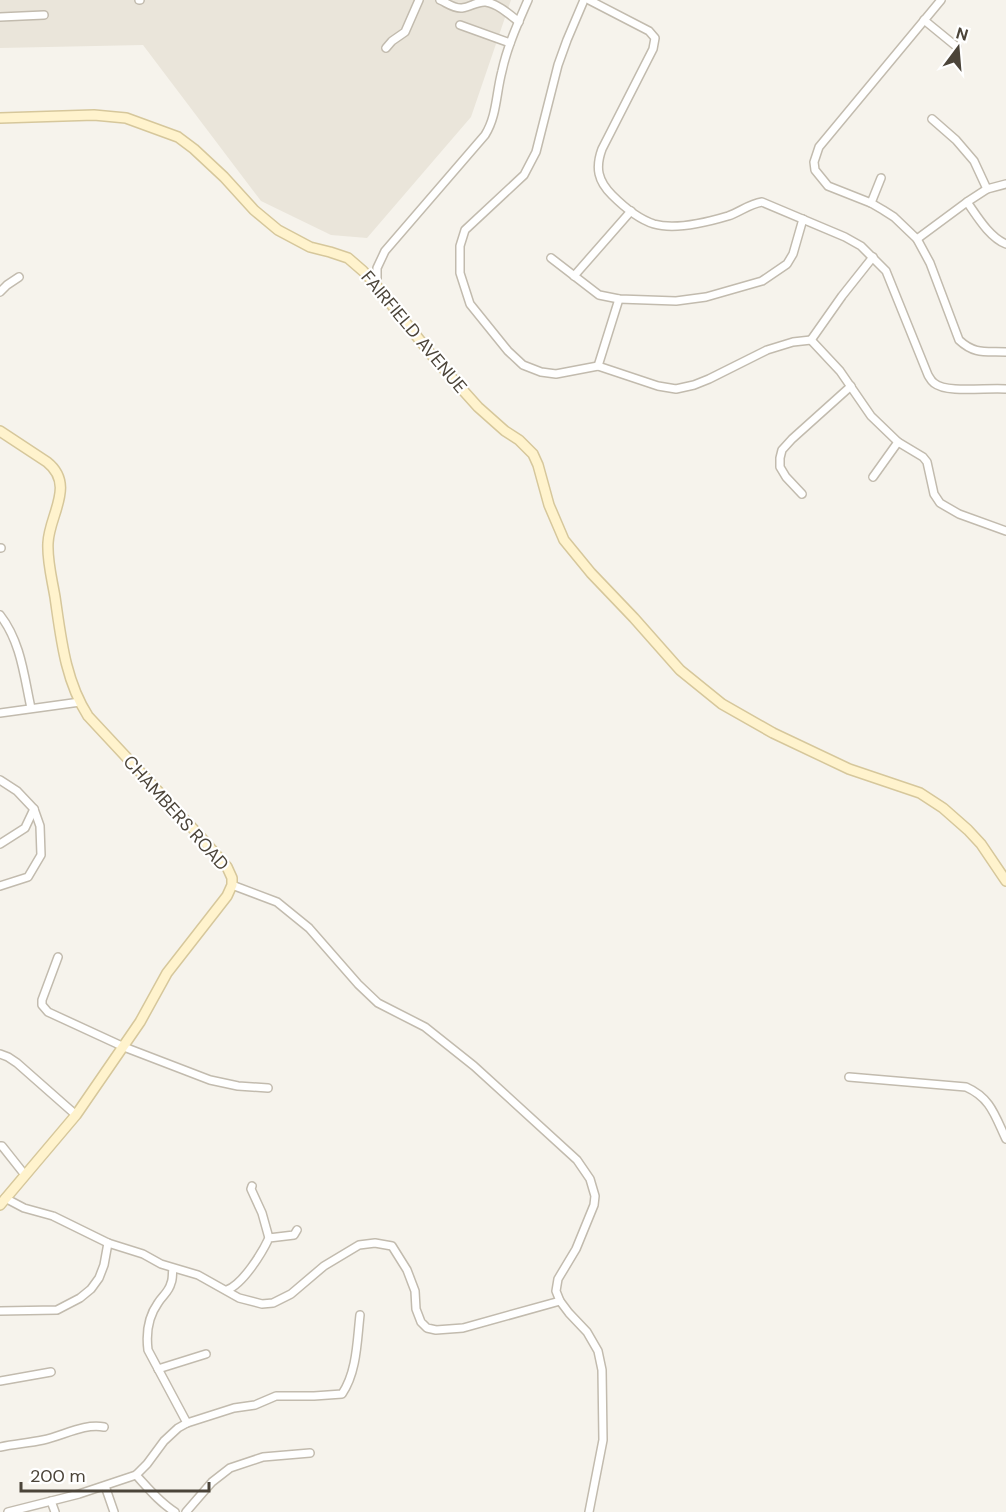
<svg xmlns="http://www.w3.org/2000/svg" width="1006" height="1512" font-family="'DM Sans',sans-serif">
<rect width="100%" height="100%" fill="#f6f3ec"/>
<path fill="#eae5da" d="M0,0h511l-40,117 -104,121 -36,-3 -70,-34 -118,-156 -143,3z"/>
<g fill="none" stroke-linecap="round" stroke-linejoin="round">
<defs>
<g id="street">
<path d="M139,0h1"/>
<path d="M440,0c7,3 14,9 22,8 9,-1 15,-7 24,-6 12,2 23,12 33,20"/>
<path d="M584,0l-17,40 -9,25 -22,87 -12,23 -59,55 -5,16v27l10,31 38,47 15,14 18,7 15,2 42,-8 60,20 18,3 18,-4 15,-6 58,-29 26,-8 18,-2"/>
<path d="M589,0l60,31 6,7 -2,11 -51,100c-7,19 -4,32 10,46 12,12 26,24 42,29 21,6 54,-2 74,-8 12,-4 21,-12 34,-14l83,35 16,9 25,25 42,104c2,3 3,6 6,8 13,11 55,4 72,6"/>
<path d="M941,0l-122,147 -5,15 1,8 13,16 43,17 12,7 11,7 23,22 13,24 29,77c16,15 27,11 47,12"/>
<path d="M0,17l44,-2"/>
<path d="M924,20l33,27"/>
<path d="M460,25l50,18"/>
<path d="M386,48l6,-7 13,-9 14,-32"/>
<path d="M932,119l24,21 18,21 13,28"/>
<path d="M967,202c10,14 22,35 39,42"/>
<path d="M871,203l10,-25"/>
<path d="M917,239l50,-37 20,-13 19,-5"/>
<path d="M551,258l48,37 20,4 57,2 30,-4 56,-16 25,-17 6,-10 10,-35"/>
<path d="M574,276l57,-65"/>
<path d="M375,284l2,-4v-12l8,-17 100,-116c12,-19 11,-42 17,-64 5,-24 16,-48 26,-71"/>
<path d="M0,292l7,-7 12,-8"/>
<path d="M811,340l29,31 31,45 27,26 25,15 4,5 7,32 6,9 19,11 47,17"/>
<path d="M811,340l31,-44 31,-39"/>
<path d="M598,366l21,-67"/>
<path d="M873,477l25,-35"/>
<path d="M802,494l-16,-17 -6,-10v-9l2,-8 10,-11 59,-53"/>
<path d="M0,548h1"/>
<path d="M0,615c21,27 24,61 31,93"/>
<path d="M0,713l80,-11"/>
<path d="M0,780l17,11 17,18 6,17 1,29 -13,22 -28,9"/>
<path d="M0,844l25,-16 9,-19"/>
<path d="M232,885l45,17 32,26 49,56 20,19 47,24 49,39 103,94 13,19 5,17 -1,9 -18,44 -18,30 -2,12 4,10 9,12 18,19 11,19 4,19 1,70 -14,72"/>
<path d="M58,957l-16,43v5l6,7 76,35 86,33 28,6 30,2"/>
<path d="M0,1054l8,3 9,6 59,52"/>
<path d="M849,1077l117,10c25,11 29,29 40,52"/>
<path d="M0,1146h2l23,29"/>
<path d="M252,1186l-1,3 11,24 7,25"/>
<path d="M5,1198l19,10 29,8 55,27 35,11 18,10 37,11 41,23 23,6 11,-1 18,-9 33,-28 35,-21 16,-2 17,3 15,24 8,21 1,18 5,13 6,6 9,2 27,-2 97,-27"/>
<path d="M173,1269c-1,4 0,10 -2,14 -2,9 -9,13 -13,20 -10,14 -12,31 -10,47l39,73 47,-15 21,-3 21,-9h38l28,-2c15,-22 15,-53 18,-79"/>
<path d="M227,1290c16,-6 35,-37 42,-52l25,-3 3,-5"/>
<path d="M0,1311l57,-1 23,-12 11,-9 8,-11 5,-13 4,-22"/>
<path d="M158,1369l48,-15"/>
<path d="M0,1381l51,-9"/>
<path d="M0,1447c14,-3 29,-4 43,-7 20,-4 41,-17 61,-13"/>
<path d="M136,1475c12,13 23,27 39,37"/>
<path d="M105,1486l9,26"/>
<path d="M51,1501l4,11"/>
<path d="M8,1512l71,-18 57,-19 11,-11 17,-23 14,-13 9,-5"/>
<path d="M186,1512l26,-30 18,-14 33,-11 47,-4"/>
</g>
<g id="secondary">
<path d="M0,118l94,-3 32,3 52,19 16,12 30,28 30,33 24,20 32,17 20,5 18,6 15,13 12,13 59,74 44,49 27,24 14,9 14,14 5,11 11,40 15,35 27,33 43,45 46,52 42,34 51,29 76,36 71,24 23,15 25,22 13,14 25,37"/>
<path d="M0,431l47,31c29,23 2,53 1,81 -1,18 4,36 7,54 6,41 10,83 33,119l110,118 29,33 5,11v7l-5,11 -60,77 -27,49 -64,93 -76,90"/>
</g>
</defs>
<use href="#street" stroke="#c2bbae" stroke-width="10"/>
<use href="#secondary" stroke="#d6c79b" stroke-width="12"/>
<use href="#street" stroke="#fff" stroke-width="7"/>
<use href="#secondary" stroke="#fff3cd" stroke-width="9"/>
</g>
<g text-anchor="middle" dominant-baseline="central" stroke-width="4.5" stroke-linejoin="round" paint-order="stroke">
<g font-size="18" fill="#4b4439" stroke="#fff">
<text transform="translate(414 332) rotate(50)">FAIRFIELD AVENUE</text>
<text transform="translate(176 813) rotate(48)">CHAMBERS ROAD</text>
</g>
</g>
<g transform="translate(958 48) rotate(16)" stroke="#ffffff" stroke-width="4.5" paint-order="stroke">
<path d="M0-4.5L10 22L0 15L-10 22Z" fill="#4b4439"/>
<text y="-9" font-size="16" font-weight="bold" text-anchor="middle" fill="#4b4439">N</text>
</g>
<path d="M21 1482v9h188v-9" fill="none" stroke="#4b4439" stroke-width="3"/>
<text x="30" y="1482" font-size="18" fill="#4b4439" stroke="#ffffff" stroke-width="4.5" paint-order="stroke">200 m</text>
</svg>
